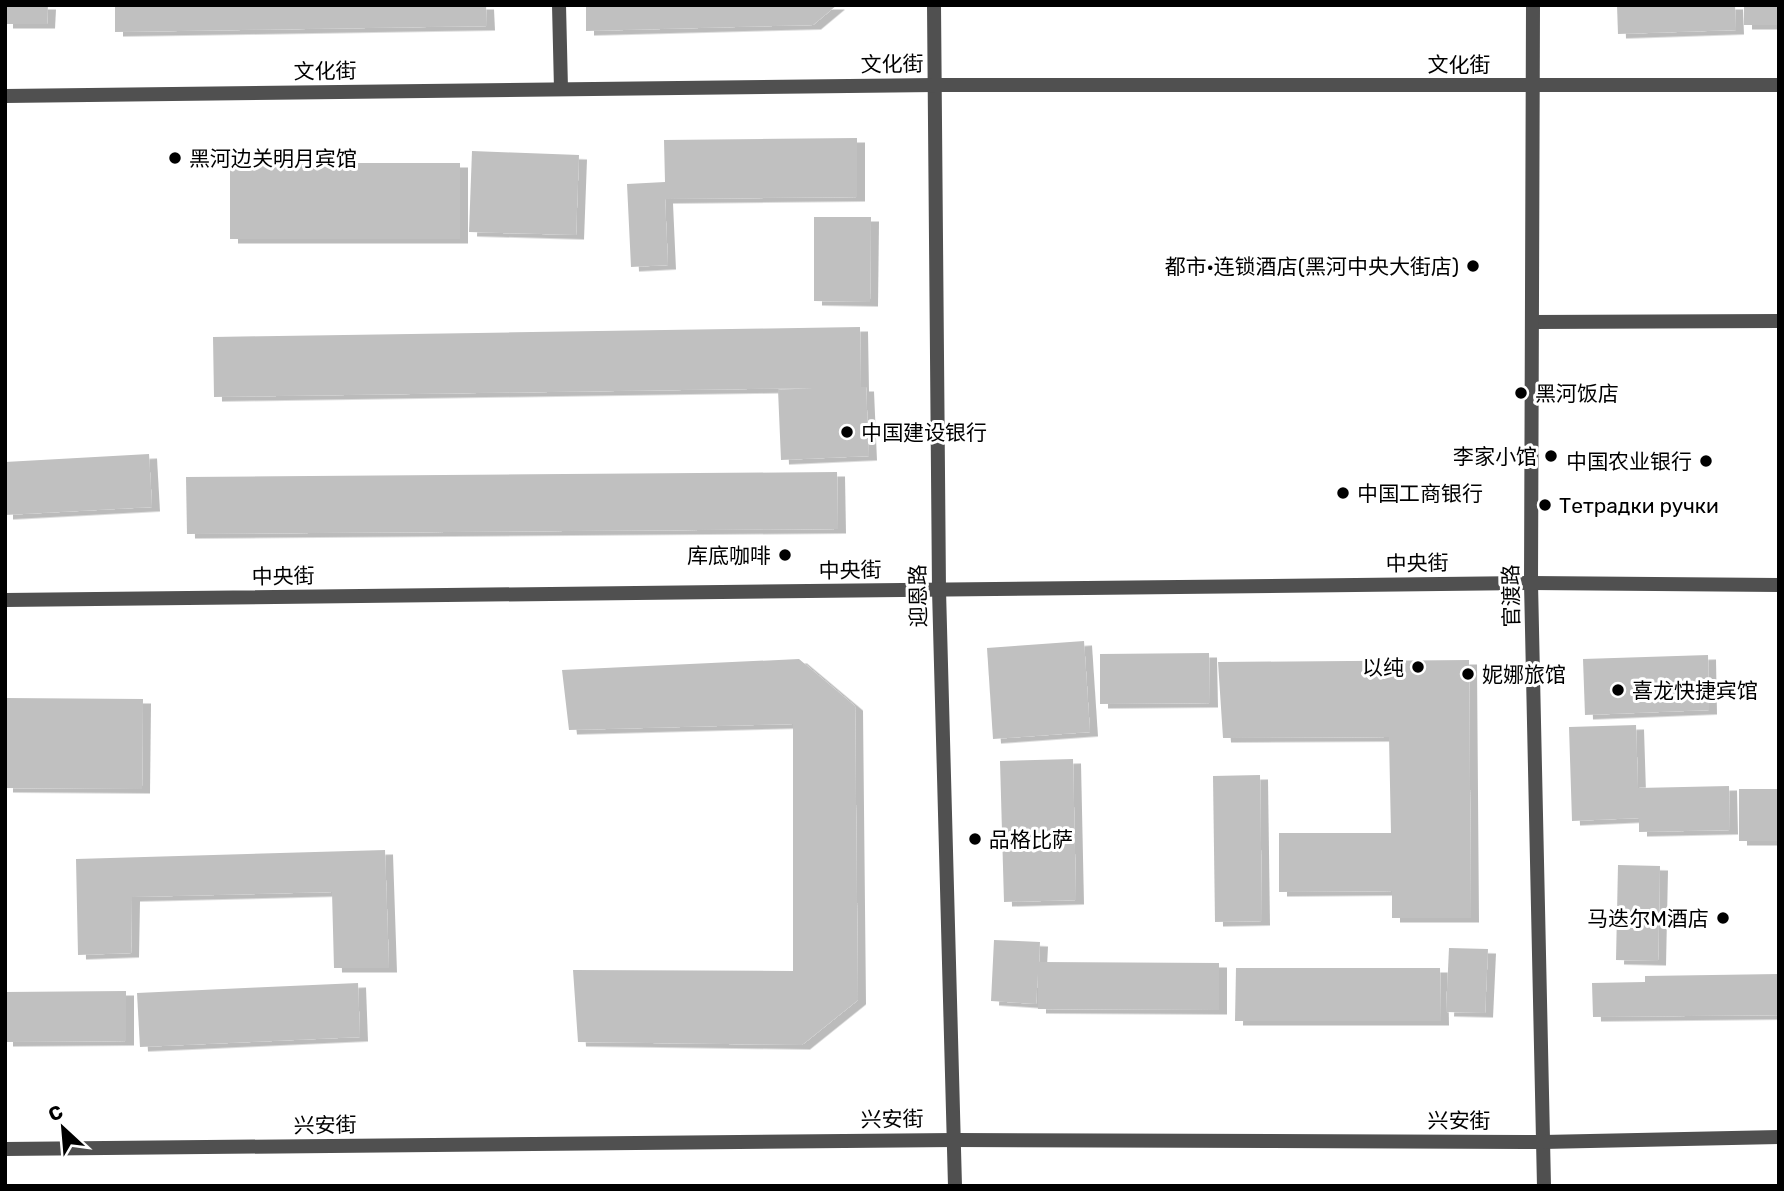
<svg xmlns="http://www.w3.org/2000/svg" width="1784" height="1191" font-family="Rubik,'Noto Sans SC',sans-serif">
<defs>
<filter id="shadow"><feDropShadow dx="8" dy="4.5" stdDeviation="0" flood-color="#0004"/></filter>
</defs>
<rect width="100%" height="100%" fill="#fff"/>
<g fill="#c0c0c0" filter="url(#shadow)">
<path d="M5,5h43l-1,19h-42z"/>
<path d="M115,5h371l1,21 -372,6z"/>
<path d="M586,5h251l-24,20 -227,6z"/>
<path d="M1617,5h118l1,25 -118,4z"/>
<rect x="1744" y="5" width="35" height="20"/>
<path d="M857,138v59l-192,2 3,66 -37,2 -4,-83 38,-2 -1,-42z"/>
<path d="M472,151l107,4 -3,80 -107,-3z"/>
<rect x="230" y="163" width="230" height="76"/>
<path d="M814,217h57l-1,85 -56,-1z"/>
<path d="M860,327l1,60h5l3,69 -88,4 -3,-70 35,-2 -599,9 -1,-60z"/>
<path d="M149,454l3,53 -147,8v-53z"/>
<path d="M837,472l1,57 -651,5 -1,-57z"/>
<path d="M1084,641l6,91 -97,7 -6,-91z"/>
<path d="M1209,653l1,50 -110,1v-50z"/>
<path d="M1708,655l1,55 -124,5 -2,-56z"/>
<path d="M799,659l56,47 3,294 -56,45 -224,-3 -5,-72 220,1v-247l-224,6 -7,-60z"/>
<path d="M1469,660l2,258h-79v-27l-113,1v-59h112l-2,-96 -166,1 -5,-76z"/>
<path d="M5,698l138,1 -1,90 -137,-1z"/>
<path d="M1636,725l2,63 91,-2 1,44 -91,2v-14l-67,3 -3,-94z"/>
<path d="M1073,759l3,141 -72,2 -4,-141z"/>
<path d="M1260,775l2,146 -47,1 -2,-146z"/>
<rect x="1739" y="789" width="40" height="52"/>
<path d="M385,850l4,118h-55l-2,-76 -200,5 -1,56 -53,2 -2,-96z"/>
<path d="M1618,865l42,1 -2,95 -42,-1z"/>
<path d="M994,940l46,2 -1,20 180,1v47l-181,-1v-35l-2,30 -45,-3z"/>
<path d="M1449,948l39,1 -3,64 -39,-1z"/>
<path d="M1236,968h204l1,53h-206z"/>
<path d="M1779,974v41l-186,2 -1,-34 53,-1v-6z"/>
<path d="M358,983l2,54 -220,10 -3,-54z"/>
<path d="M126,991v50l-121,1v-50z"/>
</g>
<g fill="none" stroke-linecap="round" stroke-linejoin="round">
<path stroke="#505050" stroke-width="14" d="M1532,322l247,-1"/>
<g stroke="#505050" stroke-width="14">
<path d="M559,5l2,84"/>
<path d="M934,5l5,585 16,596"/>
<path d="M1533,5l-2,578 13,603"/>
<path d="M5,96l930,-11h844"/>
<path d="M5,600l1526,-17 248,2"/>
<path d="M5,1149l949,-9 589,2 236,-5"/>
</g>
</g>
<g fill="#000" stroke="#fff" stroke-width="2.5">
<circle cx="175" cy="158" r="7"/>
<circle cx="1473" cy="266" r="7"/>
<circle cx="1521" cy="393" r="7"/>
<circle cx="847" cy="432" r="7"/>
<circle cx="1551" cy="456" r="7"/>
<circle cx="1706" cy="461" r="7"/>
<circle cx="1343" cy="493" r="7"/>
<circle cx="1545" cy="505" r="7"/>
<circle cx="785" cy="555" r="7"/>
<circle cx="1418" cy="667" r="7"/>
<circle cx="1468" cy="674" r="7"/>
<circle cx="1618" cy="690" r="7"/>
<circle cx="975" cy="839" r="7"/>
<circle cx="1723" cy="918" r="7"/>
</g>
<g text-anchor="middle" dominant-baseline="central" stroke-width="6" stroke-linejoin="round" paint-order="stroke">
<g font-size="21" fill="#000" stroke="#fff">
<text transform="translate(892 64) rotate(-1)">文化街</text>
<text x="1459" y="64">文化街</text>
<text transform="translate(325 71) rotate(-1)">文化街</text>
<text transform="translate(1417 563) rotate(-1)">中央街</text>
<text transform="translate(850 570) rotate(-1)">中央街</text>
<text transform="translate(283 576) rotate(-1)">中央街</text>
<text transform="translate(918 596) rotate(-91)">迎恩路</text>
<text transform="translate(1511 596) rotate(-91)">官渡路</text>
<text transform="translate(892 1119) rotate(-1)">兴安街</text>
<text x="1459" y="1120">兴安街</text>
<text transform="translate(325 1125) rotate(-1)">兴安街</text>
</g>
<g font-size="21" fill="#000" stroke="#fff" text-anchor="start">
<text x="189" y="158">黑河边关明月宾馆</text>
<text x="1459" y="266" text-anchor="end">都市·连锁酒店(黑河中央大街店)</text>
<text x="1535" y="393">黑河饭店</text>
<text x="861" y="432">中国建设银行</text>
<text x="1537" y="456" text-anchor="end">李家小馆</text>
<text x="1692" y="461" text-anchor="end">中国农业银行</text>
<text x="1357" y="493">中国工商银行</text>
<text x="1559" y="505">Тетрадки ручки</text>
<text x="771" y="555" text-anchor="end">库底咖啡</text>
<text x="1404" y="667" text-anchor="end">以纯</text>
<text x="1482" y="674">妮娜旅馆</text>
<text x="1632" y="690">喜龙快捷宾馆</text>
<text x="989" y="839">品格比萨</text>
<text x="1709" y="918" text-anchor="end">马迭尔M酒店</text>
</g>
</g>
<rect width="1784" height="1191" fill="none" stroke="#000000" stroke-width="14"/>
<g transform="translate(63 1128) rotate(334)" stroke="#ffffff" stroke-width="5" paint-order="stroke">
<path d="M0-5L12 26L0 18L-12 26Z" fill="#000000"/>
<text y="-10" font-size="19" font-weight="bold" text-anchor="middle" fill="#000000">С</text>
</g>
</svg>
